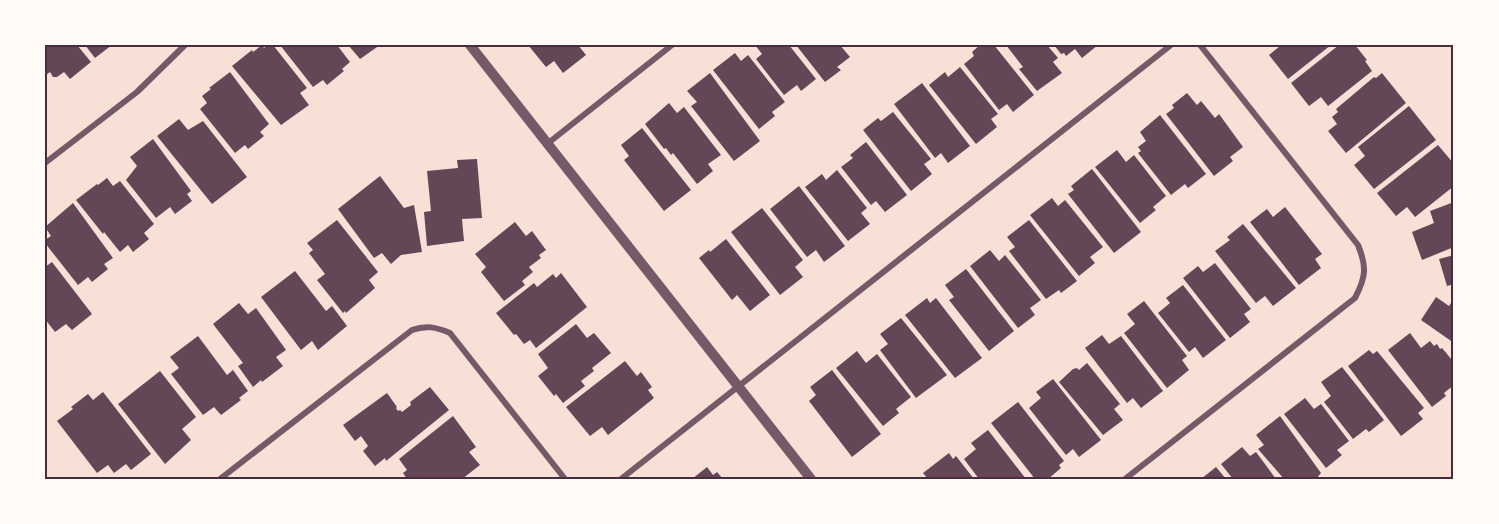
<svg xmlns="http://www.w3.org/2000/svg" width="1499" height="524" font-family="'Work Sans',sans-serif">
<rect width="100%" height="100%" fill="#f7e1d7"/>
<g fill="#644757">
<path d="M45,45h32l14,17 -21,17 -6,-7 -7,5h-4l-3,-5 -4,3z"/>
<path d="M85,45h27l-17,13z"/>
<path d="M262,45l2,3 4,-3h5l34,43 -7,5 9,12 -28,20 -49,-59 20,-16 1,2z"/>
<path d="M280,45h57l13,17 -8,7 2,2 -17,14 -4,-5 -10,7z"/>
<path d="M348,45h32l-20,14z"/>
<path d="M528,45h50l8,10 -23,18 -9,-12 -8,6z"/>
<path d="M755,45h34l27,34 -15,12 -4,-6 -13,10 -28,-36 6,-5z"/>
<path d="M796,45h44l10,12 -13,10 4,3 -16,12z"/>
<path d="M980,45h14l40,50 -21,17 -6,-8 -8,6 -35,-46 10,-8 -2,-4z"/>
<path d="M1006,45h41l11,13 -5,4 9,11 -25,18 -18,-22 4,-2z"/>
<path d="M1054,45h44l-16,13 -7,-9 -9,7 -2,-3 -3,1z"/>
<path d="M1279,45h52l-43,34 -19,-24 11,-9z"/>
<path d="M1339,45h16l12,15 -2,1 7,10 -44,35 -7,-9 -12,9 -18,-23z"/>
<path d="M735,53l6,8 7,-6 37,47 -13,10 3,4 -16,13 -46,-59z"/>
<path d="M960,67l38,47 -7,5 6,8 -21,17 -47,-59 16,-13 3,5z"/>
<path d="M230,72l39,52 -9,8 4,4 -16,13 -3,-4 -10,8 -35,-44 7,-6 -5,-7 9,-7 -2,-1z"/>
<path d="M710,73l50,68 -26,20 -43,-55 6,-4 -10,-11z"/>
<path d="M1382,73l24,30 -60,50 -18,-22 9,-7 -5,-7 6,-5 -2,-3 38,-32 2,1z"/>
<path d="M922,83l48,63 -22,17 -7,-10 -6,5 -41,-54z"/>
<path d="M1187,93l10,12 4,-4 14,17 4,-4 24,33 -13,10 3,4 -19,15 -48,-62 8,-6 -2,-3z"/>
<path d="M669,103l8,10 7,-6 37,48 -13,9 5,7 -16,13 -24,-31 -2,2 -5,-7 -2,1 -19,-25z"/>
<path d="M1409,106l27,34 -62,49 -20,-24 11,-9 -7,-9z"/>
<path d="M893,112l38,47 -7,5 8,10 -21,17 -48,-61 15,-12 3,3z"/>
<path d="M1160,115l46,59 -18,14 -3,-4 -14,11 -33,-42 3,-2 -3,-4 8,-6 -6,-9z"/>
<path d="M179,119l9,11 15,-9 44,56 -35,27 -55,-68z"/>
<path d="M642,128l49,62 -27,21 -40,-51 5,-4 -8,-11z"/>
<path d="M153,139l38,52 -4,3 5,7 -17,13 -5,-7 -14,11 -30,-38 11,-14 -7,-9z"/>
<path d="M866,142l41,53 -22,17 -9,-11 -5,4 -30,-38 12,-9 -3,-3z"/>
<path d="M1438,145l16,19v22l-39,31 -8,-10 -11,9 -19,-23z"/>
<path d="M1117,150l9,12 8,-7 32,41 -13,11 3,3 -16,13 -45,-56z"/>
<path d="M477,159l5,59 -20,1 2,22 -37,5 -3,-34 7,-1 -4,-40 31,-3 -1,-8z"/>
<path d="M1092,169l49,63 -27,21 -46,-59 6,-4 -3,-4z"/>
<path d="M837,170l30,38 -6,5 9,11 -22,17 -43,-54 17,-13 4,6z"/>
<path d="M380,176l24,32 10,-3 8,47 -21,3 -10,9 -9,-11 -8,5 -36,-49z"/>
<path d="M107,178l6,8 7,-5 34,43 -10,9 5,6 -16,13 -5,-7 -8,7 -16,-20 -1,2 -27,-34 21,-16 1,1z"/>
<path d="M799,186l46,60 -21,16 -8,-12 -9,7 -37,-48z"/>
<path d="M1052,198l6,8 7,-6 38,47 -13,10 5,6 -16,13 -49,-61z"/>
<path d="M1454,202v45l-32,13 -10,-28 22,-9 -4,-12z"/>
<path d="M73,203l40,55 -9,6 4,5 -16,13 -4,-5 -10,8 -33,-42v-3l6,-4 -6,-9z"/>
<path d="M1285,207l37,47 -7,5 6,9 -22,17 -49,-63 17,-13 6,8z"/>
<path d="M762,208l41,52 -8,7 8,10 -23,18 -49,-63z"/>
<path d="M337,220l41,52 -9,8 6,8 -29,25 -1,-2 -2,2 -26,-33 8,-6 -16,-21 4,-3 -6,-7z"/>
<path d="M1029,220l48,61 -16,12 -2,-3 -13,9 -37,-48 6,-4 -8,-10z"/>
<path d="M515,222l11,14 6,-5 14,19 -7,5 2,3 -12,9 4,5 -11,9 3,4 -21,16 -23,-29 5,-5 -11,-13z"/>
<path d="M1243,224l53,64 -23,18 -8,-10 -9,7 -41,-52 15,-11 -3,-3z"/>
<path d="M726,239l44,56 -20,16 -13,-16 -5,5 -33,-42 10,-8 1,2z"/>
<path d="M990,250l9,11 6,-6 36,45 -11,8 5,7 -17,13 -48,-62z"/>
<path d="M1454,255v29l-7,2 -8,-27z"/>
<path d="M52,262l40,52 -20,16 -6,-6 -11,8 -10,-13v-52z"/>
<path d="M1215,263l36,46 -7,5 6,8 -20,16 -47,-60 15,-12 5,6z"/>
<path d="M966,269l48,62 -25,20 -40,-51 5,-3 -9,-12z"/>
<path d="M295,271l31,40 6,-5 15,20 -29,24 -6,-9 -11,9 -40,-53z"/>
<path d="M561,273l26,34 -51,41 -6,-8 -6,4 -8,-10 -2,1 -18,-22 38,-30 3,4 16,-13 3,4z"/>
<path d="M1183,285l43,55 -23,18 -8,-11 -6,5 -31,-39 12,-10 -4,-5z"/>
<path d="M1436,297l13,9 5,-8v45l-33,-23z"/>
<path d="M927,298l3,5 6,-5 46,60 -27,20 -50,-63z"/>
<path d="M1144,301l43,55 -5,4 7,10 -22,18 -43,-55 11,-9 -8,-10z"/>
<path d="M239,303l9,11 8,-6 30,42 -10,7 7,9 -21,16 -1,-2 -8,7 -15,-21 5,-3 -30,-39z"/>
<path d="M901,318l46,57 -31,23 -36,-48 8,-6 -8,-10z"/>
<path d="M576,324l11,14 7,-5 17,20 -19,15 2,3 -13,10 4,5 -22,17 -7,-9 -2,2 -16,-20 10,-8 -10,-14z"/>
<path d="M1410,333l11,15 9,-7 4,5 3,-2 3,5 2,-1 10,12 2,-1v26l-10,8 2,3 -14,11 -44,-57z"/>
<path d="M1102,335l7,9 12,-8 42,55 -22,17 -8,-10 -6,5 -42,-55z"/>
<path d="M198,336l29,39 6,-5 15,21 -9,7 2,2 -20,15 -7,-8 -11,8 -32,-41 8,-6 -9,-11z"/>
<path d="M1369,350l4,4 4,-3 47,57 -6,5 5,6 -22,17 -53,-70z"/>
<path d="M857,351l9,12 11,-9 34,43 -15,12 3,4 -16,13 -47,-58z"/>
<path d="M625,361l12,15 4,-4 11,15 -4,3 6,8 -46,37 -6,-8 -12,9 -24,-29z"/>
<path d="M1087,363l33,41 -6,5 9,11 -20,15 -44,-53 14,-13 4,-1 2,2z"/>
<path d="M1342,367l42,53 -15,12 -3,-3 -13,10 -29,-37 7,-6 -10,-14z"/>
<path d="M832,370l49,64 -29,23 -43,-56 7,-6 -6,-8z"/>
<path d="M160,371l36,46 -14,12 9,11 -26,24 -47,-60z"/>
<path d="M1053,379l48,61 -22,17 -6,-8 -7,6 -37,-47 12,-10 -5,-6z"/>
<path d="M430,387l19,23 -63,51 -1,-3 -10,8 -12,-15 5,-5 -7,-10 -6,5 -12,-16 44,-32 10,14 -1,1 2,3 2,-1 2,2 9,-7 -1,-3z"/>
<path d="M103,392l48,62 -20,16 -5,-6 -12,9 -6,-8 -11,8 -40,-52 16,-12 -2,-2 17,-13 5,6z"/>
<path d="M1305,398l9,11 7,-5 28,37 -12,9 5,5 -16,13 -42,-54z"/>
<path d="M1018,402l46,59 -5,4 2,3 -13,11h-13l-44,-56z"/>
<path d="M453,416l23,31 -7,5 11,13 -18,14h-55l-4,-6 4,-3 -8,-11z"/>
<path d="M1280,416l41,57 -5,6h-32l-26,-30 6,-4 -8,-10z"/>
<path d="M988,430l38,49h-47l-15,-20 12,-10 -5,-6z"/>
<path d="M1242,447l8,9 6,-4 20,27h-43l-12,-15z"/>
<path d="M949,453l4,6 3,-3 18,23h-46l-5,-6z"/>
<path d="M707,467l6,8 4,-3 6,7h-31z"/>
<path d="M1216,467l10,12h-25z"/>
</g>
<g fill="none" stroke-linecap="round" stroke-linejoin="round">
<g stroke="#755966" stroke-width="6">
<path d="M547,144l125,-99"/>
<path d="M45,163l92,-71 48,-47"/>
<path d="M220,479l192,-149c14,-5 24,-3 38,3l115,146"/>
<path d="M621,479l550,-434"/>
<path d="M1125,479l230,-181c11,-21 12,-31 3,-53l-158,-200"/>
</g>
<path stroke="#755966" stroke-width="10" d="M470,45l341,434"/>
</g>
<rect width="1499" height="524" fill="none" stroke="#fffaf5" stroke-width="93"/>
<rect x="46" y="46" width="1406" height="432" fill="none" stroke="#4a2c40" stroke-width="2"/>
</svg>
